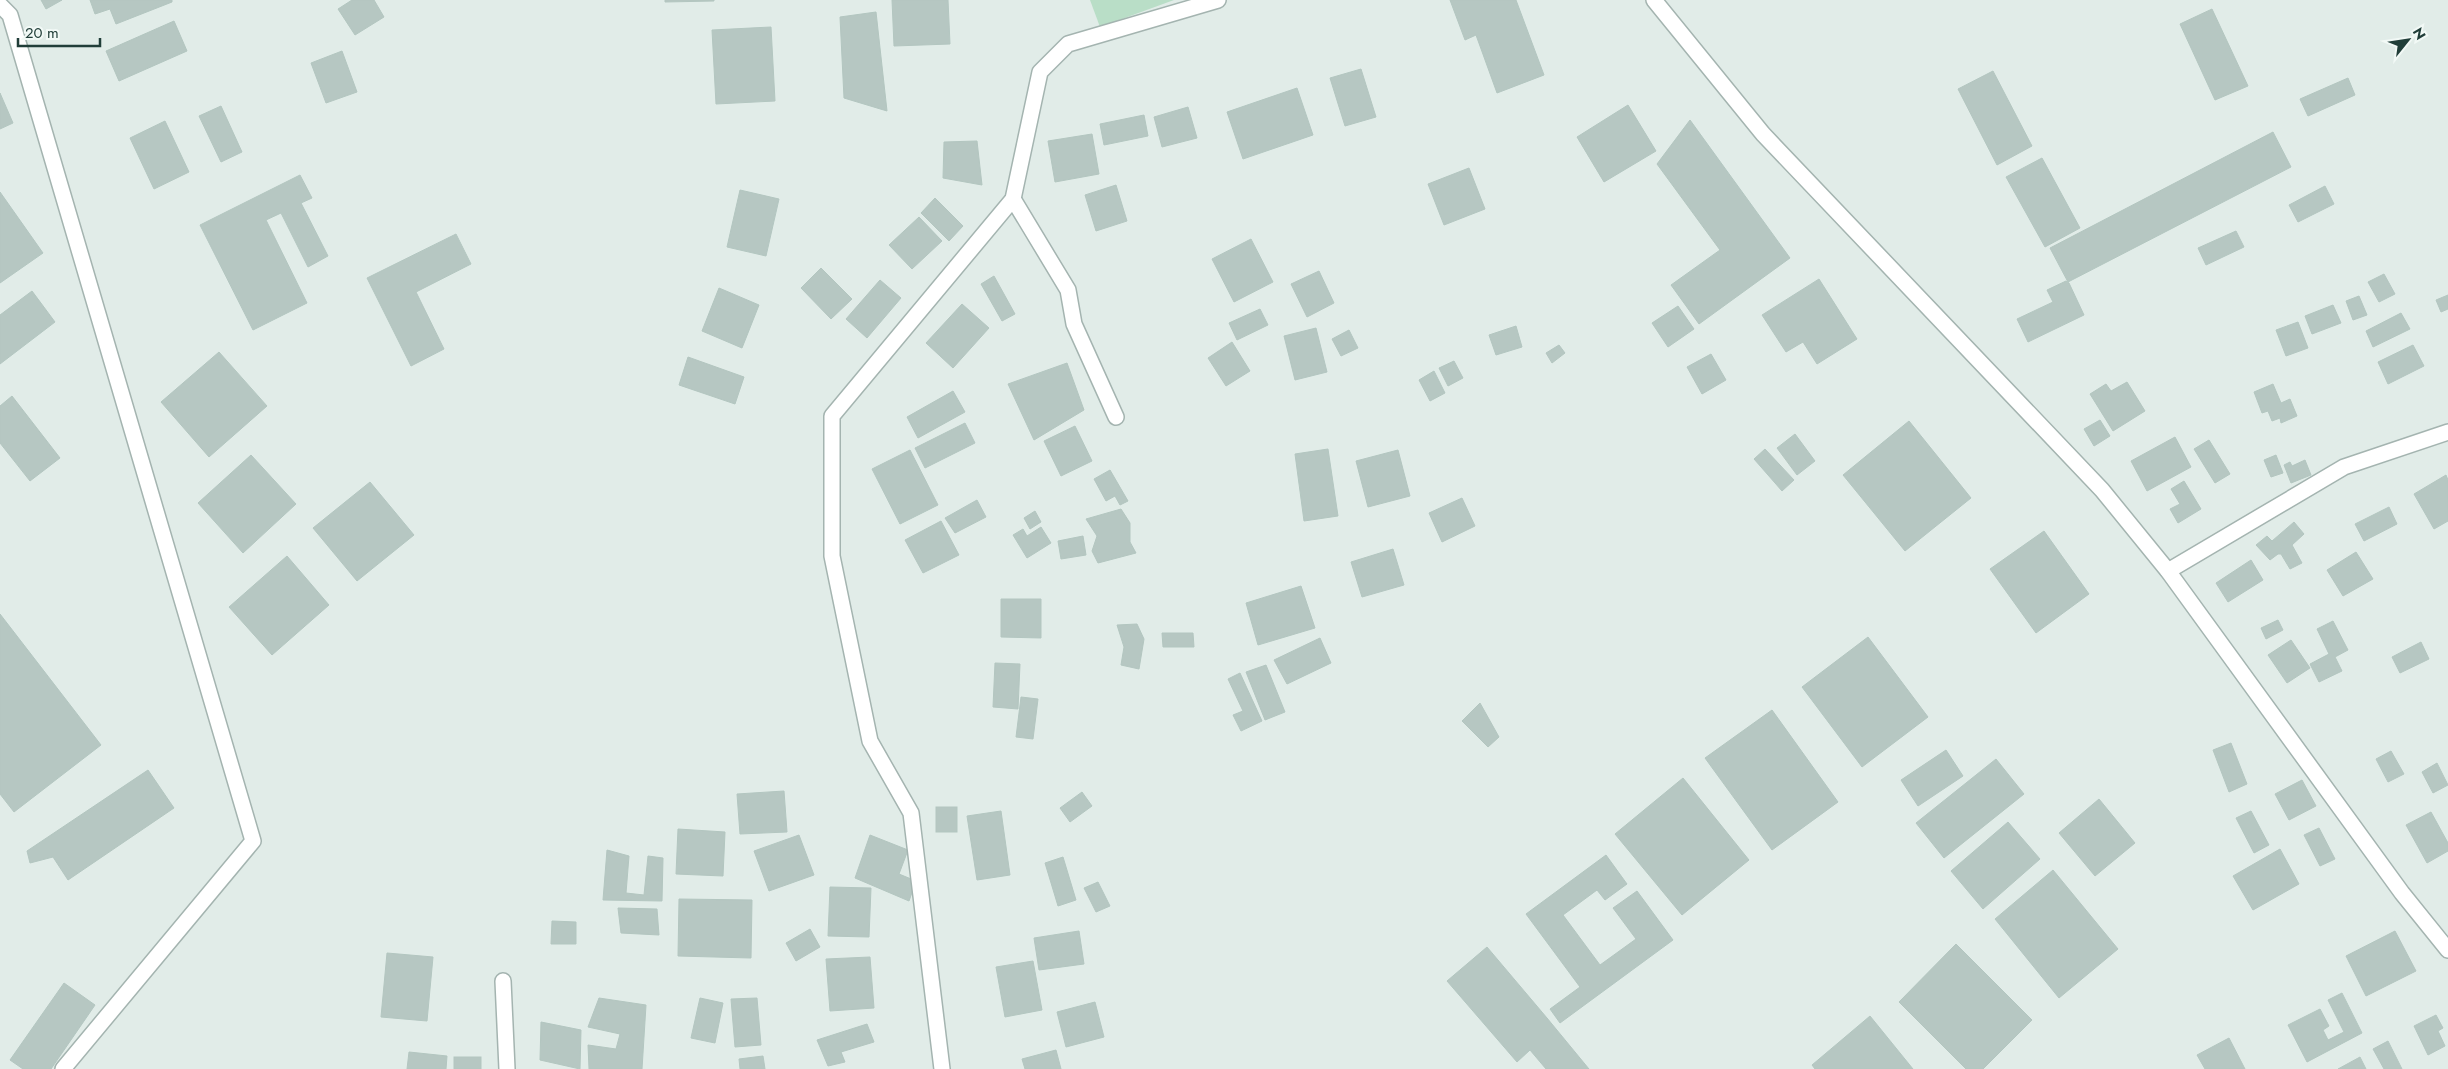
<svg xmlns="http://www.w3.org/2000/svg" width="2448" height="1069" font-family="Jost,sans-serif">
<rect width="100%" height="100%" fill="#e1ece8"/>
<path fill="#b9dec7" d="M1090,0h84l-74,27z"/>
<g fill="#b6c7c2" stroke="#b3c6c0">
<path d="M41,0h21l-16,9z"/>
<path d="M90,0h82v2l-56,22 -6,-15 -15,5z"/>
<path d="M352,0h22l10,17 -29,18 -17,-26z"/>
<path d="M665,0h49v1l-49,1z"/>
<path d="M892,0h56l2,44 -56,2z"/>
<path d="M1450,0h66l28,75 -47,18 -21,-58 -11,5z"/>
<path d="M2212,9l36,77 -33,14 -35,-76z"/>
<path d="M876,12l11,99 -43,-13 -4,-81z"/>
<path d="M174,21l13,30 -68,30 -13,-30z"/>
<path d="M771,27l4,74 -59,3 -4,-74z"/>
<path d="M342,51l15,41 -31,11 -15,-40z"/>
<path d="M1361,69l15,48 -31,9 -15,-48z"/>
<path d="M1993,71l39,75 -35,19 -39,-76z"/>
<path d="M2348,78l7,17 -47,21 -8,-17z"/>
<path d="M1297,88l16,47 -70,24 -16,-47z"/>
<path d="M0,93l13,30 -13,6z"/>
<path d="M1628,105l28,46 -52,31 -27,-45z"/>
<path d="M221,106l21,46 -21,10 -22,-46z"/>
<path d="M1188,107l9,31 -35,9 -8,-30z"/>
<path d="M1144,115l4,21 -44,9 -4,-21z"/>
<path d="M1690,120l100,138 -91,66 -28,-39 49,-35 -63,-86z"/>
<path d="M165,121l24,51 -35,17 -24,-51z"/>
<path d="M2273,132l18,35 -223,115 -18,-34z"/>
<path d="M1092,134l7,40 -44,8 -7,-41z"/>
<path d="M977,141l5,44 -39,-7 1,-36z"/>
<path d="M2042,158l38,70 -35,19 -39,-70z"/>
<path d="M1469,168l16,41 -41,16 -16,-41z"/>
<path d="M300,175l12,23 -11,5 27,53 -20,11 -27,-54 -15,7 41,83 -54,27 -53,-105z"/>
<path d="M1116,185l11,36 -31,10 -11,-36z"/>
<path d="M2325,186l9,18 -36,18 -9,-17z"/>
<path d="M740,190l39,9 -13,57 -39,-9z"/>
<path d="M0,192l43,61 -43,30z"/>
<path d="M935,198l28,28 -14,15 -28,-28z"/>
<path d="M919,217l23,24 -30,28 -23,-24z"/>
<path d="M2236,231l8,16 -38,18 -8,-17z"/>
<path d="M456,234l15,30 -55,28 28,57 -33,17 -44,-88z"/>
<path d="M1251,239l22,43 -39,20 -22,-43z"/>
<path d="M821,268l31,31 -21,20 -30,-31z"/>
<path d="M1319,271l15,32 -27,14 -16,-33z"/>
<path d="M2384,274l11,20 -16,8 -11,-20z"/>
<path d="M994,276l21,38 -13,7 -21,-37z"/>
<path d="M1819,279l38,60 -40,25 -14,-22 -17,10 -24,-37z"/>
<path d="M880,280l21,18 -34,40 -21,-19z"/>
<path d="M2066,281l3,2 15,32 -56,27 -11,-23 36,-17 -6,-12z"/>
<path d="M719,288l40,17 -17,43 -40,-17z"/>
<path d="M32,291l23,31 -55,42v-49z"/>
<path d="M2448,295v14l-7,3 -5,-12z"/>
<path d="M2359,296l8,19 -14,5 -7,-19z"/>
<path d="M962,304l27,24 -36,40 -27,-25z"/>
<path d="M2333,305l8,18 -29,11 -7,-18z"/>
<path d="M1678,306l16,23 -26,18 -16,-24z"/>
<path d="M1260,309l8,16 -31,15 -8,-17z"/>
<path d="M2401,313l9,16 -37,18 -7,-16z"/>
<path d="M2298,322l10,26 -22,8 -10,-26z"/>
<path d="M1516,326l6,21 -26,8 -7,-20z"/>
<path d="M1316,328l11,44 -32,8 -11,-44z"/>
<path d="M1349,330l9,18 -17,8 -9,-17z"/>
<path d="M1232,342l18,29 -24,15 -18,-28z"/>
<path d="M1559,345l6,8 -13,10 -6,-10z"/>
<path d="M2413,345l11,21 -36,18 -10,-22z"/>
<path d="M219,352l48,54 -58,51 -48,-55z"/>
<path d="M1711,354l15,26 -24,14 -15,-27z"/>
<path d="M688,357l56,20 -9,27 -56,-19z"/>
<path d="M1454,361l9,17 -15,8 -9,-18z"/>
<path d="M1067,363l17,47 -50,30 -26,-56z"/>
<path d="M1434,371l11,22 -15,8 -11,-21z"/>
<path d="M2127,382l18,29 -32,20 -23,-37 16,-10 5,7z"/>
<path d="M2273,384l8,19 9,-4 7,17 -16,7 -1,-5 -8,3 -4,-10 -6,2 -8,-21z"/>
<path d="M953,391l12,21 -47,26 -11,-21z"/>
<path d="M12,396l48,62 -30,23 -30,-38v-37z"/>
<path d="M2100,420l10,16 -16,10 -10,-17z"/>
<path d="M1909,421l62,77 -66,53 -62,-76z"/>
<path d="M965,423l10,20 -50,25 -10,-20z"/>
<path d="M1075,426l17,35 -31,15 -17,-35z"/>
<path d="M1795,434l20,27 -18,14 -20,-27z"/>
<path d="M2175,437l16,30 -44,24 -16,-30z"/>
<path d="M2209,440l21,34 -15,9 -21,-34z"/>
<path d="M1328,449l10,67 -34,5 -9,-67z"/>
<path d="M1765,449l29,31 -12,11 -28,-32z"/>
<path d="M910,450l28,55 -38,19 -28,-55z"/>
<path d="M1398,450l12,46 -42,11 -12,-46z"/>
<path d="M251,455l45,49 -53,49 -45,-50z"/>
<path d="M2276,455l7,18 -12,4 -7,-17z"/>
<path d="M2305,460l6,15 -20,8 -7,-18 6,-3 2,4z"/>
<path d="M1110,470l18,31 -8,4 -5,-9 -9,5 -12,-22z"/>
<path d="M2446,475l2,5v41l-14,8 -20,-35z"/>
<path d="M2184,481l17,28 -23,14 -8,-14 10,-5 -9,-15z"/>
<path d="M370,482l44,53 -57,46 -44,-53z"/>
<path d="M1462,498l13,28 -33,16 -13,-29z"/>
<path d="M977,500l9,17 -31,16 -10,-15z"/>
<path d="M2389,507l8,17 -33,17 -9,-17z"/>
<path d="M1121,509l9,14v19l6,11 -38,10 -6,-12 5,-15 -11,-17z"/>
<path d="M1035,511l6,11 -11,7 -6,-11z"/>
<path d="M941,521l18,34 -36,18 -18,-33z"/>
<path d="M2294,522l10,12 -12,11 10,18 -12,6 -9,-15h-3l-8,6 -14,-15 11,-9 5,5z"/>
<path d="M1041,527l10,16 -24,15 -14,-23 10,-6 4,7z"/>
<path d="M2044,531l45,63 -53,39 -46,-64z"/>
<path d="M1083,536l3,19 -25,4 -3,-18z"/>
<path d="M1393,549l11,36 -42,12 -11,-35z"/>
<path d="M2356,552l17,27 -30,17 -16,-26z"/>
<path d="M287,556l42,49 -57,50 -43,-48z"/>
<path d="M2251,560l12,20 -35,22 -12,-19z"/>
<path d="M1301,586l14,42 -57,17 -12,-42z"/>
<path d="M1001,599h40v39l-40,-1z"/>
<path d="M0,614l101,131 -87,67 -14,-18z"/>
<path d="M2278,620l5,10 -17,9 -5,-11z"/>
<path d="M2333,621l15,29 -13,7 7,14 -23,11 -9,-18 19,-10 -12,-25z"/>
<path d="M1137,624l7,15 -5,30 -18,-4 3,-18 -7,-22z"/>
<path d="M1162,633h31l1,14h-31z"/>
<path d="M1868,637l60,80 -66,50 -60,-80z"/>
<path d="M1320,638l11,25 -44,21 -13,-24z"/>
<path d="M2291,640l19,28 -23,15 -19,-28z"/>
<path d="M2421,642l8,17 -29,14 -8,-16z"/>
<path d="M995,663l25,1 -2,45 -25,-2z"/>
<path d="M1266,665l19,47 -20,8 -19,-48z"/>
<path d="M1240,673l22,48 -21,10 -8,-16 10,-4 -15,-32z"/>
<path d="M1021,697l17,2 -5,40 -17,-2z"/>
<path d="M1480,703l19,34 -11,10 -26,-26z"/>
<path d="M1772,710l66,92 -66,48 -67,-92z"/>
<path d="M2231,743l16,41 -18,8 -16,-42z"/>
<path d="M1946,750l17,26 -45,30 -17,-26z"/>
<path d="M2391,751l13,23 -16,8 -12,-23z"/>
<path d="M1996,759l28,35 -80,64 -28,-35z"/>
<path d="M2437,763l11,22 -15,8 -11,-21z"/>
<path d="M148,770l26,38 -106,72 -15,-23 -23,6 -3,-12z"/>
<path d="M1683,778l66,82 -67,55 -67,-81z"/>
<path d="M2302,780l14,26 -27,14 -14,-26z"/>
<path d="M784,791l3,41 -47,2 -3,-40z"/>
<path d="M1082,792l10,14 -22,16 -10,-14z"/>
<path d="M2099,799l36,44 -40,33 -36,-43z"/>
<rect x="936" y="807" width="21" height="25"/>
<path d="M1001,811l9,64 -33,5 -10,-64z"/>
<path d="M2251,811l18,34 -15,8 -18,-35z"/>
<path d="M2431,812l17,31v8l-21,12 -21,-38z"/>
<path d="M2008,822l32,37 -57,50 -32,-38z"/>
<path d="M2319,828l16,31 -15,7 -16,-31z"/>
<path d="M678,829l47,3 -2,44 -47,-2z"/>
<path d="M799,835l15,40 -45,16 -15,-40z"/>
<path d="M870,835l38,15 -9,24 17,7 -7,20 -54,-23z"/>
<path d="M2280,849l19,35 -46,26 -20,-34z"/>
<path d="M607,850l22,6 -3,37 18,2 4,-39 15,2 -1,43 -59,-1z"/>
<path d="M1606,855l21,29 -22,16 -8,-10 -34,25 37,50 36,-26 -23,-31 24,-17 36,49 -113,83 -10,-14 30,-22 -54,-73z"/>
<path d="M1063,857l13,43 -18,6 -13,-43z"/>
<path d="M2053,870l65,79 -59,49 -64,-79z"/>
<path d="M1098,882l12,24 -14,6 -12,-24z"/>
<path d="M830,887l41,1 -2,49 -41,-1z"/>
<path d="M679,899l73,1 -1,58 -73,-2z"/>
<path d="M618,908l39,1 2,26 -38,-2z"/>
<path d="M552,921l24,1v22h-25z"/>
<path d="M810,929l10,18 -24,14 -10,-18z"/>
<path d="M1079,931l5,33 -45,6 -5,-32z"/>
<path d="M2395,931l21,40 -50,25 -20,-40z"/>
<path d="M1956,944l76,76 -49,49h-17l-67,-67z"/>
<path d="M1487,947l60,71 42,51h-43l-16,-19 -13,12 -70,-81z"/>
<path d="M387,953l46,4 -6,64 -46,-4z"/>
<path d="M870,957l4,51 -44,3 -4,-52z"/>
<path d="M1033,961l9,49 -37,7 -9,-50z"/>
<path d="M64,983l31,22 -44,64h-28l-13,-9z"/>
<path d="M2342,993l20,40 -55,29 -19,-37 32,-16 9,17 -6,4 5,10 16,-8 -16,-32z"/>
<path d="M599,998l47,7 -4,64h-53l-1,-24 28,4 4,-15 -32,-7z"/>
<path d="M700,998l23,5 -8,40 -24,-5z"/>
<path d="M757,998l4,47 -26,2 -4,-48z"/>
<path d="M1095,1002l9,35 -38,10 -9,-35z"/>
<path d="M2436,1015l7,13 -5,3 7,15 -17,9 -14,-29z"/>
<path d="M1870,1016l43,53h-98l-3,-4z"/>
<path d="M541,1022l40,8 -1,39 -40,-9z"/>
<path d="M867,1024l7,18 -33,10 4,10 -17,4 -11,-26z"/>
<path d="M2229,1038l16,31h-40l-8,-14z"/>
<path d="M2388,1041l14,28h-18l-11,-20z"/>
<path d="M1056,1050l5,19h-36l-3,-10z"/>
<path d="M409,1052l38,4 -1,13h-39z"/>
<path d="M763,1056l2,13h-25l-1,-10z"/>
<rect x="454" y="1057" width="27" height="12"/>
<path d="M2360,1057l6,12h-28z"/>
</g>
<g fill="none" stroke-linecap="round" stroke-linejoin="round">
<defs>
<g id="street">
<path d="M1654,0l109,134 339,356 66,81 234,322 46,57"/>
<path d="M0,5l10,10 243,826 -190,228"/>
<path d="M1013,199l55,91 6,34 42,93"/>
<path d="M2168,571l176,-104 104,-35"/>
<path d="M503,981l4,88"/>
<path d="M942,1069l-31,-256 -41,-72 -38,-185v-140l181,-217 27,-127 28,-28 150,-44"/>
</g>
</defs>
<use href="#street" stroke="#a4b4b0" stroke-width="18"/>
<use href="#street" stroke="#fff" stroke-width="15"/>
</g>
<g transform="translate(2408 40) rotate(60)" stroke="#f2f9f6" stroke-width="4" paint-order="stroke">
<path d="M0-4L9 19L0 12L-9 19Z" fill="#213e39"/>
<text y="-8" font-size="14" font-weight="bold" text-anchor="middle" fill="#213e39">N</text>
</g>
<path d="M18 38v8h82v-8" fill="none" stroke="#213e39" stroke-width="2.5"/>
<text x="25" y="38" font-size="15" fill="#213e39" stroke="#f2f9f6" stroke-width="4" paint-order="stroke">20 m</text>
</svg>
